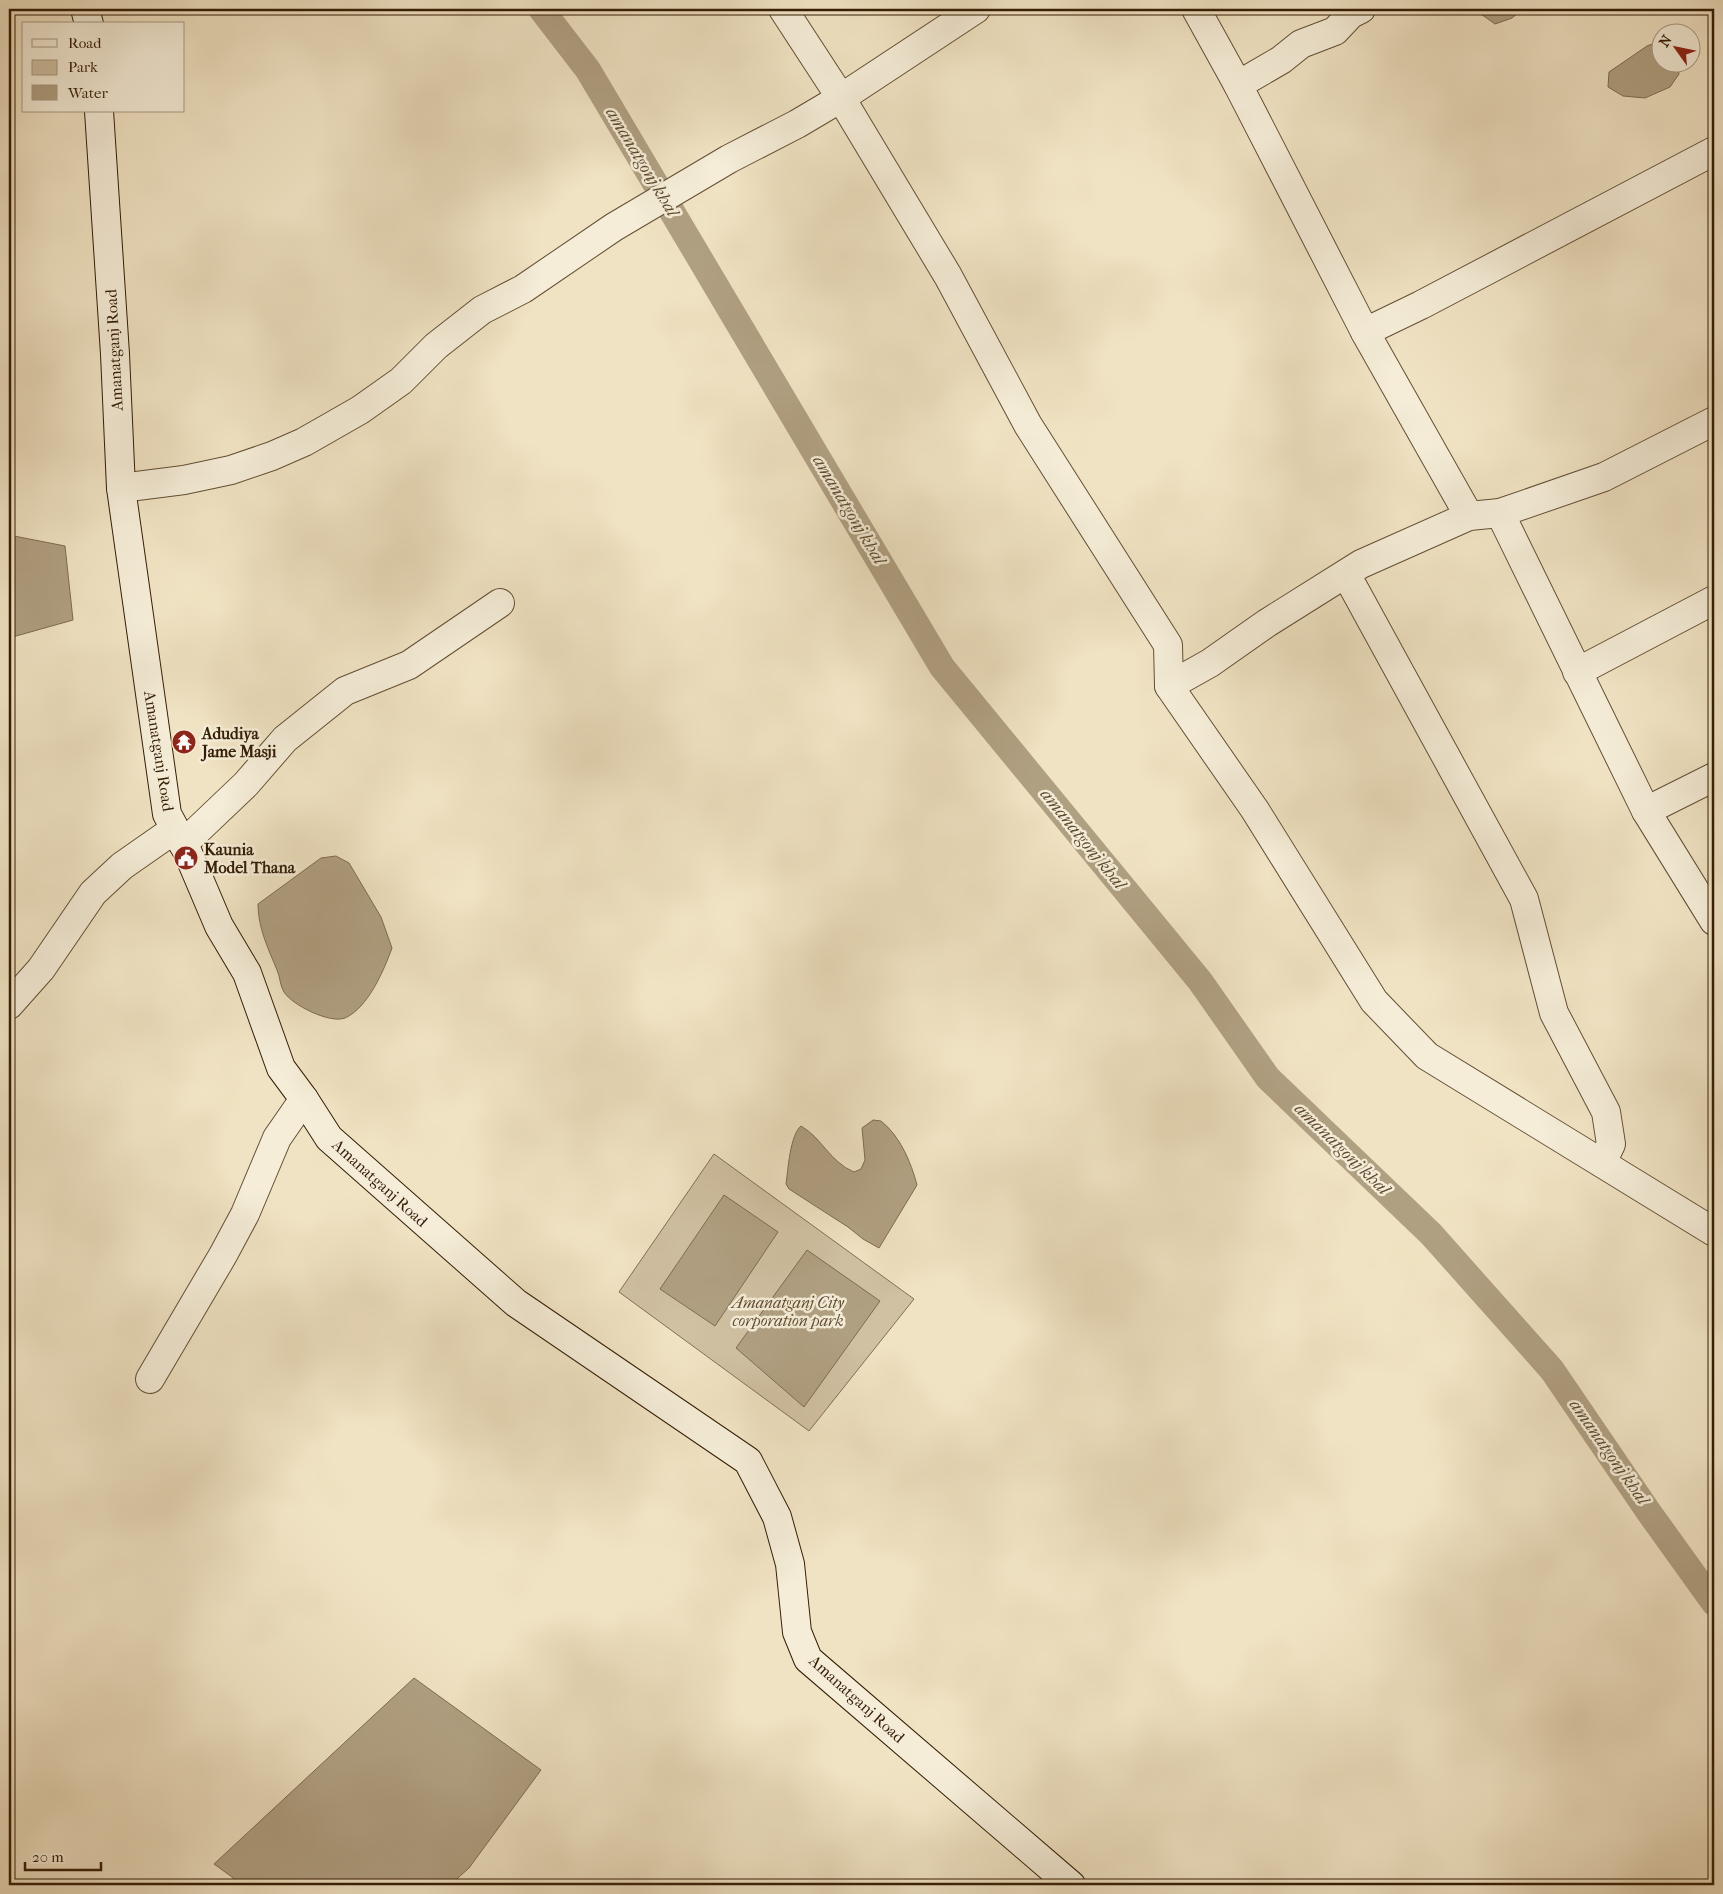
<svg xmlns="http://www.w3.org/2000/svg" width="1723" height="1894" font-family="'IM FELL French Canon',serif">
<rect width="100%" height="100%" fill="#f0e3c3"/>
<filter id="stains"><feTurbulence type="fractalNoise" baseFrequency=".004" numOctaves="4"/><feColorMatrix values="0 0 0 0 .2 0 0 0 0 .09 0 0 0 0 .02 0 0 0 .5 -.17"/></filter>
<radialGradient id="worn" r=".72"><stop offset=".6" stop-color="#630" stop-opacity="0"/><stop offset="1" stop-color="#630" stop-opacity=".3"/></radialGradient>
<path fill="#d0c1a3" stroke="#826f54" d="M714,1154l200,145 -105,132 -190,-139z"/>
<g fill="#b0a082" stroke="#7e6c50">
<path d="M1478,9h45l-11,9 -17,6 -14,-10z"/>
<path d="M1660,41v21l18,1 1,11 -9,13 -25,11 -22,-2 -15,-9 1,-15 38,-26z"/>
<path d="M9,535l56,11 8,74 -64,18z"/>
<path d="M336,856l13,7 32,54 11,31c-8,22 -24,60 -47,70 -15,6 -53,-13 -61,-26 -4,-6 -4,-16 -7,-22 -9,-22 -19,-42 -19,-66l63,-46z"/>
<path d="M873,1120l8,1c19,15 30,41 36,64l-38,63 -16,-9 -15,-12 -59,-38 -3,-5c2,-14 4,-49 15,-58 21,12 29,36 53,46l7,-3 4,-9 -3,-32z"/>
<path d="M724,1195l54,37 -63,94 -55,-37z"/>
<path d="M807,1250l73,51 -76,106 -68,-59z"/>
<path d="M414,1678l127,92 -72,98 -19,17h-207l-29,-21z"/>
</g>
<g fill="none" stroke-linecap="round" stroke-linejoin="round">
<path stroke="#b0a082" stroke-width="26" d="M541,9l47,61 354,597 258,314 68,97 163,156 121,136 96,141 66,92"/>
<defs>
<g id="minor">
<path d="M783,9l58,89 107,178 80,149 140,220 1,41 86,124 119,191 53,55 287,176"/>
<path d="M1196,9l42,76 127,247 56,-27 293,-154"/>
<path d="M1238,85l43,-25 20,-16 34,-13 16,-17 10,-5"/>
<path d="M1365,332l104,184"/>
<path d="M121,488l63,-8 47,-10 41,-14 32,-14 56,-32 41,-29 35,-35 46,-36 41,-21 91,-62 115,-68 68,-35 44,-26 135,-89"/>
<path d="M1500,513l104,-36 110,-56"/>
<path d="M1346,574l178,325 30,114 52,99 5,32 -9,19"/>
<path d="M1577,672l137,-72"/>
<path d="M1169,686l41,-23 57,-40 94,-59 108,-48 31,-3 146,298 68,110"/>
<path d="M1646,811l68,-34"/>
<path d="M183,844l63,-60 39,-45 60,-48 64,-26 91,-62"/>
<path d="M9,1005l32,-36 52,-76 29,-27 53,-37"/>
<path d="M150,1379l73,-124 22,-41 32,-76 27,-39"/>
</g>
<g id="secondary">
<path d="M85,9l4,15"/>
<path d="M99,111l16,243 6,134 46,326 21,39 31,73 28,47 34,95 23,31 25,39 187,165 232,158 29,56 13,47 7,68 11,27 263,226"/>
</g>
</defs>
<use href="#minor" stroke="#634e34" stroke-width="30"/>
<use href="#secondary" stroke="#341d05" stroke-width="30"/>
<use href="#minor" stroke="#f5edd8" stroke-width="28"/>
<use href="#secondary" stroke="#f5edd8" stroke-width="28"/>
</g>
<defs>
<symbol id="temple-disc" viewBox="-11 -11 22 22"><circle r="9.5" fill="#8f2418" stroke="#f5edd8"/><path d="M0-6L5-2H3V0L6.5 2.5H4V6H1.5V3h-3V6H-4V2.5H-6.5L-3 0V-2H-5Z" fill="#fff"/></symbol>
<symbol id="civic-disc" viewBox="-11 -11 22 22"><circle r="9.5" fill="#8f2418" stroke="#f5edd8"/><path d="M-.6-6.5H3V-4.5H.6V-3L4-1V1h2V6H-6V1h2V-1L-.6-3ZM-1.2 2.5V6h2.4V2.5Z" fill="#fff"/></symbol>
</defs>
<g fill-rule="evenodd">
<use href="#temple-disc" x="170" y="728" width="28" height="28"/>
<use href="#civic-disc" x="172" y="844" width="28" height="28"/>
</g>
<g text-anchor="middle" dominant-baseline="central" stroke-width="5" stroke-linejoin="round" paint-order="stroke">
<g font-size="16" fill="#341d05" stroke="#f5edd8">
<text transform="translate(114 350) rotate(-93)">Amanatganj Road</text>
<text transform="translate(159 751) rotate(81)">Amanatganj Road</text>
<text transform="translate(380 1183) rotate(42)">Amanatganj Road</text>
<text transform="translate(857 1699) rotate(42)">Amanatganj Road</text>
</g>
<g font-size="16" font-weight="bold" fill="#341d05" stroke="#f5edd8" text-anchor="start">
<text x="202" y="733">Adudiya<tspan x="202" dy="18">Jame Masji</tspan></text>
<text x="204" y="849">Kaunia<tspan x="204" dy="18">Model Thana</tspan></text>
</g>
<g font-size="16" font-style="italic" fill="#634e34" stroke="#f5edd8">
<text x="788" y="1302">Amanatganj City<tspan x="788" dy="18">corporation park</tspan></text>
</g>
<g font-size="18" font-style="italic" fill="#5f4b31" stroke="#f5edd8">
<text transform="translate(642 162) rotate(59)">amanatgonj khal</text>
<text transform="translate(849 510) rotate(59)">amanatgonj khal</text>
<text transform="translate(1083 839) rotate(51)">amanatgonj khal</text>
<text transform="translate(1342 1149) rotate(44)">amanatgonj khal</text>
<text transform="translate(1609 1452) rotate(55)">amanatgonj khal</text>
</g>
</g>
<rect width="1723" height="1894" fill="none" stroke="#f0e3c3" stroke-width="30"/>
<rect x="10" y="10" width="1703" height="1874" fill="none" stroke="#341d05" stroke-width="2.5"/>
<rect x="15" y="15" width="1693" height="1864" fill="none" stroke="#341d05"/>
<rect x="22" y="22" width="162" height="90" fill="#f5edd8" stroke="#a89a84"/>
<rect x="32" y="39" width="25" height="8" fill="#f5edd8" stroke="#a89a84"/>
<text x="68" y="48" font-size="15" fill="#341d05">Road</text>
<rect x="32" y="60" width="25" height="15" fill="#d0c1a3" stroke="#a89a84"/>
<text x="68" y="72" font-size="15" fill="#341d05">Park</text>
<rect x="32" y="85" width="25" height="15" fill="#b0a082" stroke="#a89a84"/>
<text x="68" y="98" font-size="15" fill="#341d05">Water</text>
<g transform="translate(1676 48) rotate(303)"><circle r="24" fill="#f5edd8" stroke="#a89a84"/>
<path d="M0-4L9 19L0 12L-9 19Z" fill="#8f2418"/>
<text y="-8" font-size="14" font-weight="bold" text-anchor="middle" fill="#341d05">N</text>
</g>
<path d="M25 1862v8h76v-8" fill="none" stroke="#341d05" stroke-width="2.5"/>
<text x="32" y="1862" font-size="15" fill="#341d05" stroke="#f5edd8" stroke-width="4" paint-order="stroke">20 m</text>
<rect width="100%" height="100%" filter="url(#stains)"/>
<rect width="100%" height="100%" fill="url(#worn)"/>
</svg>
